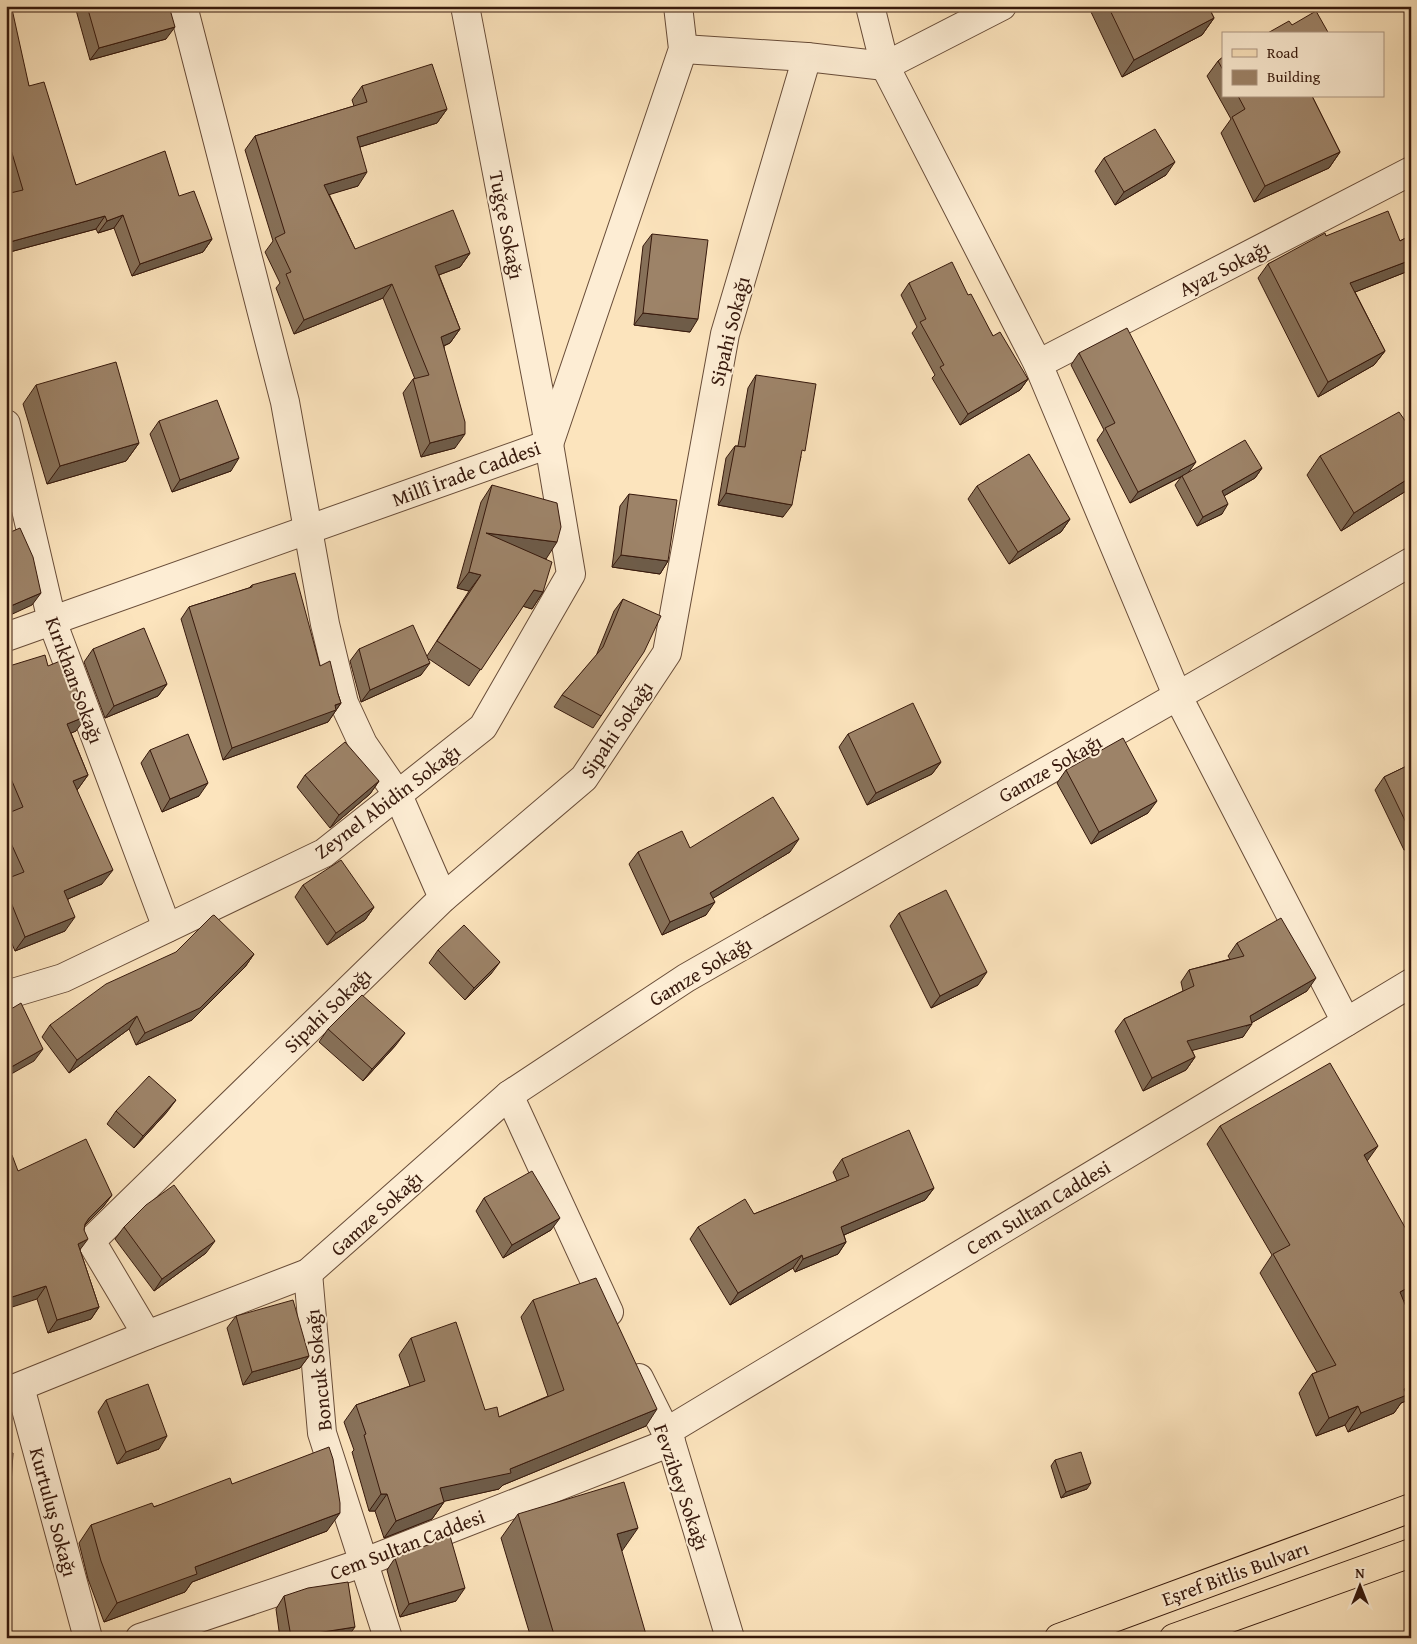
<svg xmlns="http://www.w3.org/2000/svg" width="1417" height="1644" font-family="'Gentium Book Plus',serif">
<rect width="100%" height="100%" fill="#fce4bd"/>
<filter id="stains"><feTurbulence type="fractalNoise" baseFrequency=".004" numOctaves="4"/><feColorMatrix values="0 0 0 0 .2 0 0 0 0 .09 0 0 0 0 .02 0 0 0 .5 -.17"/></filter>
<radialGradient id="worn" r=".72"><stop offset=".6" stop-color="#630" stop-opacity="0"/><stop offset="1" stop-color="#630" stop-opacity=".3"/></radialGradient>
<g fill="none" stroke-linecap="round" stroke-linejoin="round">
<defs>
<g id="minor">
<path d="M183,6l102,396 40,222 19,79 19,41 35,51 45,103"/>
<path d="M870,6l15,60 153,298 139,331 169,327"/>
<path d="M683,49l124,8 78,9"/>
<path d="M885,66l117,-60"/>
<path d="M1038,364l373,-193"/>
<path d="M6,424l46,197 115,307"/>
<path d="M6,637l543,-193 134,-395 -5,-43"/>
<path d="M6,995l57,-17 261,-125 159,-126 88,-153 -22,-130 -84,-438"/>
<path d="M509,1095l100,217"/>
<path d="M308,1273l14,160 66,205"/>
<path d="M147,1335l-56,-94 352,-343 141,-120 83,-125 58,-319 82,-277"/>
<path d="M639,1378l32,64 59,196"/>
<path d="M20,1387l68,251"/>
<path d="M6,1392l141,-57 161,-62 201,-178 177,-117 725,-416"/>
<path d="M666,1432l745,-449"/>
<path d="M140,1638l225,-76 306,-120"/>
</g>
<g id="primary">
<path d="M1059,1638l352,-130"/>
<path d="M1174,1638l237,-85"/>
</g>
</defs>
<use href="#minor" stroke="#684c38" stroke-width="30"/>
<use href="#primary" stroke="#37190c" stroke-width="30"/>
<use href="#minor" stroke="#fdedd4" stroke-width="28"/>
<use href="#primary" stroke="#fce4bd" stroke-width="28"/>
</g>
<g fill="#877159" stroke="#37190c">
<path d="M79,6h90l-3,33 -76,21 -14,-50z"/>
<path d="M1095,6h113l6,12 -12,17 -80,42 -31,-65z"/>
<path d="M6,11l23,75 47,99 103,11 33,43 -9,13 -71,24 -18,-48 -16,5 -2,-4 -90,24v-59l6,-1 -6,-19z"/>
<path d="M1223,57v39h89l28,56 -11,16 -75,34 -33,-69 10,-14 -24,-43 11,-15z"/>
<path d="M362,86l85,23 -10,14 -77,24 -2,39 -29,8 26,55 115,4 -10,14 -21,8 21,54 -10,14 -6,3 11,102 -34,9 -18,-64 10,-14h2l-32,-81 -89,36 -18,-46 4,-5 -15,-31 8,-11 -28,-91 10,-14 99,-30 -2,-6z"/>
<path d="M1104,158l62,17 -51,30 -20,-34z"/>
<path d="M652,234l38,98 -56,-7 9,-79z"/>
<path d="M1411,235v35l-56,22 30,59 -11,14 -56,32 -60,-119 10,-14 58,-28 74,5z"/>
<path d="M909,283l59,12 25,41 35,43 -8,11 -60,35 -28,-47 3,-3 -23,-42 5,-6 -16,-32z"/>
<path d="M1079,353l110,119 73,-4 -7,10 -31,18 -2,18 -25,12 -22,-41 6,-8 -51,26 -33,-63 7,-10 -33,-65z"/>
<path d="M756,375l45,82 -18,60 -65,-12 8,-47 9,-12h3l10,-58z"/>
<path d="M36,385l103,58 -13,18 -79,23 -24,-80z"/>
<path d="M159,421l72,50 -59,21 -22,-58z"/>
<path d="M1411,429v59l-70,43 -34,-56 13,-19z"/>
<path d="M492,485l54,74 -2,-1 -1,34 -11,17 -9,-3 -54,80 -40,-27 -8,16 -60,27 -11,-41 9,-12 68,7 42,-65 -12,-3 24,-86z"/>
<path d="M977,486l93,33 -9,13 -52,32 -41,-65z"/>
<path d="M629,494l39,67 -8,13 -48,-7 8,-61z"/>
<path d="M252,585l68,81 18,28 3,9 -13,19 -105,38 -42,-141 8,-12 60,-19z"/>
<path d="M623,599l-22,117 -8,12 -39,-21 8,-12 34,-39 18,-45z"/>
<path d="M93,649l74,35 -9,12 -53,22 -21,-56z"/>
<path d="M48,666l28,65 -5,2 17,42 -11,15 25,94 -34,15 -3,32 -50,20 -9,-21v-51l4,-1 -4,-8v-56l3,-1 -3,-7v-139z"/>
<path d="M848,734l93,28 -9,12 -65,31 -28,-58z"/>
<path d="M150,750l49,46 -37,16 -21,-49z"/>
<path d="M1411,764v83l-7,3 -29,-60 9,-13z"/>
<path d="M1066,770l82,43 -57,31 -34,-61z"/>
<path d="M305,775l74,6 -9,13 -40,34 -33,-41z"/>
<path d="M638,852h152l-77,46 -7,17 -44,20 -33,-71z"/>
<path d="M303,885l71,22 -9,13 -38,25 -32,-48z"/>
<path d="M899,913l79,72 -47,23 -41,-82z"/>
<path d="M1237,943l70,48 -56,32 -8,14 -51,13 3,7 -9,13 -43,21 -28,-60 9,-12 59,-28 -2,-9 8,-12 41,-11 -2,-3z"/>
<path d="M438,950l53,24 -26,26 -36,-37z"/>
<path d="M254,954l-9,13 -53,53 -56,25 -7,-16 -60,44 -27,-36 8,-12z"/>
<path d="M328,1029l68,16 -33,36 -44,-39z"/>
<path d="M116,1111l51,1 -33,36 -27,-24z"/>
<path d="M1220,1126l147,35 37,140 7,18v80l-10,4 -7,10 -46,19 -3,-7 -29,11 -17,-43 13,-19 5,-2 -57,-99 12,-18 -65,-111z"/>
<path d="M842,1159l92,29 -9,12 -81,35 2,7 -8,12 -43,18 -2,-4 -63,37 -40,-66 8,-12 56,-13 83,-33 -4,-9z"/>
<path d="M18,1171l94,24 -9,12 -18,18 -5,25 19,57 -8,12 -43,14 -11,-34z"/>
<path d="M484,1198l67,32 -48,28 -27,-47z"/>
<path d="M124,1227l82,26 -52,38 -39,-52z"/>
<path d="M533,1300l113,126 -143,59 -4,4 -55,12v1l-12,17 -48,19 -9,-27h-6l-17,-59 2,-2 -10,-28 12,-17 54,-19 -11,-31 12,-17 74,72 14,7 49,-21 -27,-79z"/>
<path d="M236,1316l73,40 -9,12 -57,17 -16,-57z"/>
<path d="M106,1400l53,49 -42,15 -19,-52z"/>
<path d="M1055,1460l32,29 -26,9 -10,-32z"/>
<path d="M232,1484l95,47 -135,51 -7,10 -81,30 -16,-43 -9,-36 12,-18z"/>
<path d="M518,1514l129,124h-116l-30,-100z"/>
<path d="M395,1558l61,43 -56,16 -13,-47z"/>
<path d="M284,1596l63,42h-67l-4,-29z"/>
</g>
<g fill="#6e5c49" stroke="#37190c">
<path d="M1214,18l-12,17 -80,42 12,-17z"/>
<path d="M175,27l-9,12 -76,21 9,-12z"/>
<path d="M447,109l-10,14 -90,28 10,-14z"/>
<path d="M1340,152l-11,16 -75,34 11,-16z"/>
<path d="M1175,162l-9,13 -51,30 9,-13z"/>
<path d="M367,172l-9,14 -43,13 9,-14z"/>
<path d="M123,215l-9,13 -16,5 9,-12z"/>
<path d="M105,216l-9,13 -90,24v-10z"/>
<path d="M212,239l-9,13 -71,24 8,-12z"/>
<path d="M470,253l-10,14 -35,13 10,-14z"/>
<path d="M1411,260v10l-71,28 10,-15z"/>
<path d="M392,284l-9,14 -89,36 10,-14z"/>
<path d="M643,313l55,6 -8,13 -56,-7z"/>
<path d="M460,329l-10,14 -19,8 10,-14z"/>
<path d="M1385,351l-11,14 -56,32 10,-15z"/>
<path d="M1028,379l-8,11 -60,35 8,-11z"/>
<path d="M465,434l-10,14 -34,9 9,-14z"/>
<path d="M139,443l-13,18 -79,23 13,-18z"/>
<path d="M239,458l-8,13 -59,21 8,-12z"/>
<path d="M1196,462l-8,11 -58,30 8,-11z"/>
<path d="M1262,468l-7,10 -40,23 7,-10z"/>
<path d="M1411,477v11l-70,43 13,-18z"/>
<path d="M726,493l66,12 -9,12 -65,-12z"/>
<path d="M1228,504l-6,10 -25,12 6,-9z"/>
<path d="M1070,519l-9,13 -52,32 9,-12z"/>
<path d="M486,533l71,9 -11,17 -71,-10z"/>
<path d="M621,555l47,6 -8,13 -48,-7z"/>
<path d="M469,572l12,3 -12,16 -12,-3z"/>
<path d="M534,590l9,2 -11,17 -10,-3z"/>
<path d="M41,593l-9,12 -26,12v-9z"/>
<path d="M430,663l-9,12 -60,27 9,-12z"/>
<path d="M167,684l-9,12 -53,22 9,-12z"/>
<path d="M341,703l-13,19 -105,38 9,-12z"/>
<path d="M87,716l-11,15 -19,8 10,-15z"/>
<path d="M941,762l-9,12 -65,31 9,-12z"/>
<path d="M88,775l-10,14 -15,6 10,-14z"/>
<path d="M379,781l-9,13 -40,34 9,-13z"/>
<path d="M208,783l-9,13 -37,16 8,-13z"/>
<path d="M1157,801l-9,12 -57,31 8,-12z"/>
<path d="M799,839l-9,13 -88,53 8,-12z"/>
<path d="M1411,841v6l-7,3z"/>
<path d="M113,870l-11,14 -48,21 10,-14z"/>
<path d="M715,902l-9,13 -44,20 8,-13z"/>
<path d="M374,907l-9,13 -38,25 9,-12z"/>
<path d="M75,917l-10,14 -50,20 10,-14z"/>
<path d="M254,954l-9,13 -53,53 -56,25 9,-12z"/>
<path d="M500,962l-9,12 -26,26 9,-12z"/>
<path d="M987,972l-9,13 -47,23 9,-12z"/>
<path d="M1316,978l-9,13 -61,35 6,-2 -9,13 -64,17 8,-13 63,-25z"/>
<path d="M137,1016l-8,13 -60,44 8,-13z"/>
<path d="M405,1033l-9,12 -33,36 9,-12z"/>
<path d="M43,1049l-9,12 -28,16v-7z"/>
<path d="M1195,1057l-9,13 -43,21 9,-13z"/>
<path d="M176,1100l-9,12 -33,36 9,-12z"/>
<path d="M1378,1146l-13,18 -1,-9z"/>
<path d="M934,1188l-9,12 -93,40 9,-13z"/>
<path d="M112,1195l-9,12 -23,23 9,-12z"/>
<path d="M560,1218l-9,12 -48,28 9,-13z"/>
<path d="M88,1239l-9,12 -1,-7z"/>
<path d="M215,1241l-9,12 -52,38 8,-12z"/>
<path d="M846,1242l-8,12 -43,18 8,-13z"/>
<path d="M802,1255l-9,13 -63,37 8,-12z"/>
<path d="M46,1286l-9,13 -31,10v-10z"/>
<path d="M1411,1286v11l-24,13 13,-18z"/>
<path d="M99,1307l-8,12 -43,14 9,-13z"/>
<path d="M309,1356l-9,12 -57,17 9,-13z"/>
<path d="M1411,1386v13l-10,4 -7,10 -46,19 13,-19 43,-24z"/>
<path d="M1358,1406l-13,19 -29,11 13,-18z"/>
<path d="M657,1409l-11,17 -143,59 -4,4 -71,16 12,-17 70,-19z"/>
<path d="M167,1436l-8,13 -42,15 9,-12z"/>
<path d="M1091,1483l-4,6 -26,9 5,-6z"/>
<path d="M381,1494h6l-12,17h-6z"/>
<path d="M6,1500h4l-4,6z"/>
<path d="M444,1502l-12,17 -48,19 12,-17z"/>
<path d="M340,1513l-13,18 -135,51 -7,10 -81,30 13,-19 78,-36z"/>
<path d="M638,1528l-16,23 -5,-17z"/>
<path d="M465,1588l-9,13 -56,16 9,-13z"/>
<path d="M355,1627l-8,11h-56v-1z"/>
</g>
<g fill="#9d8368" stroke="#37190c">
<path d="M87,6h82l6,21 -76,21z"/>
<path d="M1108,6h100l6,12 -80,42z"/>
<path d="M12,9l17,77 15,-4 32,103 89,-34 14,45 15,-5 18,48 -72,25 -17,-49 -16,6 -2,-5 -99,27v-49l17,-4 -17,-57v-122z"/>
<path d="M1316,11l13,23h-63l23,-13 3,4z"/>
<path d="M1223,57v13l-5,-9z"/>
<path d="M432,64l15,45 -90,28 10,35 -43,13 31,64 98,-39 17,43 -35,13 25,63 -19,8 24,85v12l-35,9 -17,-64 16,-4 -37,-91 -88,36 -18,-46 5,-2 -16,-34 10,-5 -30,-97 112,-34 -5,-16z"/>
<path d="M1238,96h74l28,56 -75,34 -33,-69 13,-8z"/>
<path d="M1155,129l20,33 -51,30 -20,-34z"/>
<path d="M1388,211l12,30 11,-6v25l-61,23 35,68 -57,31 -60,-118 57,-31 1,3z"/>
<path d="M652,234l56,6 -10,79 -55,-6z"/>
<path d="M952,262l16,33 3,-1 22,42 7,-4 28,47 -60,35 -28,-47 4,-2 -24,-43 6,-3 -17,-36z"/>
<path d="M1127,328l69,134 -58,30 -33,-64 10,-5 -36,-70z"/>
<path d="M116,362l23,81 -79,23 -24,-81z"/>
<path d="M756,375l60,9 -11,67 -3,-1 -10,55 -66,-12 9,-47 10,1z"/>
<path d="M217,400l22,58 -59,22 -21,-59z"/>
<path d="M1399,412l12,17v48l-57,36 -34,-57z"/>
<path d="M1245,440l17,28 -40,23 6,13 -25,13 -21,-41z"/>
<path d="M1029,454l41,65 -52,33 -41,-66z"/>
<path d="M492,485l65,18 4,24 -4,15 -71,-9 66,29 -9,30 -9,-2 -53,80 -44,-29 44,-66 -12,-3z"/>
<path d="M629,494l48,6 -9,61 -47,-6z"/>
<path d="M20,528l13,29 8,36 -35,15v-74z"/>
<path d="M295,573l25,93 10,-5 8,33 3,9 -6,2 1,5 -104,38 -43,-141 63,-20v-2z"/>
<path d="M623,599l38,17 -17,36 -43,64 -39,-21 41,-48z"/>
<path d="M413,625l17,38 -60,27 -11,-41z"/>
<path d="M144,628l23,56 -53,22 -21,-57z"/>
<path d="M45,655l3,11 17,-7 22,57 -20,8 21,51 -15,6 40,89 -49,21 11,26 -50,20 -19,-47v-11l18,-7 -18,-40v-18l17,-7 -17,-40v-100z"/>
<path d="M913,703l28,59 -65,31 -28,-59z"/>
<path d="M188,734l20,49 -38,16 -20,-49z"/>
<path d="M1123,738l34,63 -58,31 -33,-62z"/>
<path d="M345,742l34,39 -40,34 -34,-40z"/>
<path d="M1411,764v69l-27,-56z"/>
<path d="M773,797l26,42 -89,54 5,9 -45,20 -32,-70 44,-21 8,17z"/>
<path d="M341,860l33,47 -38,26 -33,-48z"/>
<path d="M946,890l41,82 -47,24 -41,-83z"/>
<path d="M214,915l40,39 -54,54 -55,25 -8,-17 -60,44 -27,-35 56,-41 70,-32 36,-36z"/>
<path d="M1281,918l35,60 -66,38 2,8 -65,17 8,16 -43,21 -28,-59 70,-33 -5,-16 55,-14 -7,-13z"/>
<path d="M464,925l36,37 -26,26 -36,-38z"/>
<path d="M362,995l43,38 -33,36 -44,-40z"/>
<path d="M21,1003l22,46 -37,21v-58z"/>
<path d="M1330,1063l48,83 -14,9 47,83v48l-11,6 11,27v67l-7,3 3,6 -46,18 -3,-7 -29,12 -17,-44 24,-9 -63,-111 17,-9 -70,-119z"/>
<path d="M149,1076l27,24 -33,36 -27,-25z"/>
<path d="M909,1130l25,58 -93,39 5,15 -43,17 -1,-4 -64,38 -40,-66 47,-28 9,15 95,-38 -7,-17z"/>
<path d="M86,1139l26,56 -23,23 -4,6 -1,6 4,9 -10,5 21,63 -42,13 -11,-34 -40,13v-142l6,-2 6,16z"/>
<path d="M532,1171l28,47 -48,27 -28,-47z"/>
<path d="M174,1185l41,56 -53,38 -38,-52 22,-22z"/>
<path d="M596,1278l61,131 -147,60 1,4 -71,15 4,14 -48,19 -9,-27h-6l-17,-59 2,-1 -10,-29 69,-24 -14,-43 45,-16 29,88 12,-3 2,10 65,-27 -31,-90z"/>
<path d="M293,1300l16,56 -57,16 -16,-56z"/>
<path d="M148,1384l19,52 -41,16 -20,-52z"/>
<path d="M329,1447l4,12 7,44v10l-145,54 2,7 -80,29 -16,-42 -10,-36 61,-22 2,4 76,-29 2,6z"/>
<path d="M6,1452l7,1 -3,47h-4z"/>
<path d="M1081,1452l10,31 -25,9 -11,-32z"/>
<path d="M624,1482l14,46 -21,6 30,104h-92l-37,-124z"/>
<path d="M450,1536l15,52 -56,16 -14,-46z"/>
<path d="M348,1582l7,45 -64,10 -7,-41 24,-8z"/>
</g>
<g text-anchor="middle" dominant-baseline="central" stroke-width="4" stroke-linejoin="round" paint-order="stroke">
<g font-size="20" fill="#37190c" stroke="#fdedd4">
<text transform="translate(507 225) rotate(79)">Tuğçe Sokağı</text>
<text transform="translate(1224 268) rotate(-27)">Ayaz Sokağı</text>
<text transform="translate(729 331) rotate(-76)">Sipahi Sokağı</text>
<text transform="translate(466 473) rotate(-20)">Millî İrade Caddesi</text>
<text transform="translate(75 680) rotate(70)">Kırıkhan Sokağı</text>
<text transform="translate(616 729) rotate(-56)">Sipahi Sokağı</text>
<text transform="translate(1050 768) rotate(-30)">Gamze Sokağı</text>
<text transform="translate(387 801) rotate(-37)">Zeynel Abidin Sokağı</text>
<text transform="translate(700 971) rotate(-31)">Gamze Sokağı</text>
<text transform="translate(327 1010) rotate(-44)">Sipahi Sokağı</text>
<text transform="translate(1038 1207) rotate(-31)">Cem Sultan Caddesi</text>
<text transform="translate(376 1213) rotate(-42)">Gamze Sokağı</text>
<text transform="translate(318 1370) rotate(-96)">Boncuk Sokağı</text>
<text transform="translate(682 1487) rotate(71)">Fevzibey Sokağı</text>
<text transform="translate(54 1512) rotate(75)">Kurtuluş Sokağı</text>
<text transform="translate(407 1544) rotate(-21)">Cem Sultan Caddesi</text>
<text transform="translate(1235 1573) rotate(-20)">Eşref Bitlis Bulvarı</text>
</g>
</g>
<rect width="1417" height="1644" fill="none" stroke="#fce4bd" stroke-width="25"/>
<rect x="8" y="8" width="1402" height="1629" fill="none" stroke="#37190c" stroke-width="2.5"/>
<rect x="12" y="12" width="1392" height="1619" fill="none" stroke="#37190c"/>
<rect x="1222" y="32" width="162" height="65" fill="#fdedd4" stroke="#ae9884"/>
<rect x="1232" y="49" width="25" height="8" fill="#fce4bd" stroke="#ae9884"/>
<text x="1267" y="58" font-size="15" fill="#37190c">Road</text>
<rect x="1232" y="70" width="25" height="15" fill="#9d8368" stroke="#ae9884"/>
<text x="1267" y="82" font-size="15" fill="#37190c">Building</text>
<g transform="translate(1360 1586)" stroke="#fdedd4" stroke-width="4" paint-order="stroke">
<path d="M0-4L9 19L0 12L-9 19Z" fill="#37190c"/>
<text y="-8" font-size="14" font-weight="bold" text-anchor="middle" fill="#37190c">N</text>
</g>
<rect width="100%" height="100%" filter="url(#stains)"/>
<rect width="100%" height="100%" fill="url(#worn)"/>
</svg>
